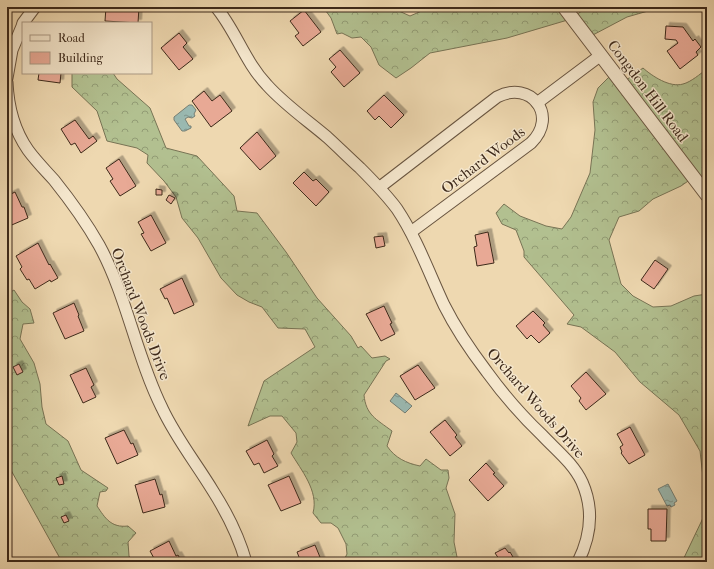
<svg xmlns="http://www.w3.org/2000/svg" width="714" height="569" font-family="'IM FELL French Canon',serif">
<defs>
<pattern id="forest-crowns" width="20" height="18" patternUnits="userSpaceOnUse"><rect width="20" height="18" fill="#b2c090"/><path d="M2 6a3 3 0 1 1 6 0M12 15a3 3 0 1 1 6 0" fill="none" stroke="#929c75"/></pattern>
<pattern id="water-ripples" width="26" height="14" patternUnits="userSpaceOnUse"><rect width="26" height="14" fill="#9ab9b1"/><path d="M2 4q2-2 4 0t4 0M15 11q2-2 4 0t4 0" fill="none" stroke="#7f968f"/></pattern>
<filter id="shadow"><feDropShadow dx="3.5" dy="-3.5" stdDeviation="0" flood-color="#0004"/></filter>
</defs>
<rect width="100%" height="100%" fill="#eed8b0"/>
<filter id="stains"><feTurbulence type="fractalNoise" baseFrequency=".005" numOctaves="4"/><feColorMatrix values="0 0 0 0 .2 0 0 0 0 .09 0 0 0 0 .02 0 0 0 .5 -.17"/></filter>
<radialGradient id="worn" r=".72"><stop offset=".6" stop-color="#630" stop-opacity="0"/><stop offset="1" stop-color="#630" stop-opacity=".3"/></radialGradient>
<g fill="url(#forest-crowns)" stroke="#787455">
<path d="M323,7h67l20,9 21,-9h131l9,12 16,-12h66l-5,4 -21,6 -36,19 -20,-17 -64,19 -77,15 -19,15 -15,10 -17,-13 -8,-18 -10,-10 -9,1 -10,-5 -5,1 -6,-16z"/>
<path d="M643,68c9,8 27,20 40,16 8,-2 17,-10 24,-15v129l-16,-19 -10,7 -28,13 -14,12 -20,6 -10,23 12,44 12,12 20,11 18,-1 23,-10 13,-2v268h-25l21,-44 1,-32 -4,-35 -21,-36 -39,-33 -25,-30 -34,-25 -14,-3 7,-9 -50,-58v-6l-8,-21 -14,-6 -6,-11 8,-9 16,12 26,10 16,3 9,-12 19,-44 5,-43 -2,-28 5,-14 14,-14 10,9z"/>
<path d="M72,73h41l4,6 33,29 16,40 31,8 37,40 3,15 20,2 29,39 31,46 34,38 7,12 3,-2 11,12 13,-2 5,3 -4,2 -22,34c2,20 12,24 28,36l-5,15c8,12 19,17 33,20l6,-7 15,11h7l1,8 -3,10 9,26 -1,28 4,20h-115l4,-8 -1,-10 -8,-16 -7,-5h-10l-8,-10c6,-22 -12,-43 -22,-60l6,-11 -1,-9 -14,-17h-12l-22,10 16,-45 51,-34 -10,-18 -27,-1 -16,-21 -13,-5 -12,-7 -16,-17 -23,-40 -16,-20 -6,-21 -12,-16 -17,-18 1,-8 -11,-7 -30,-7 -10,-30 -25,-24z"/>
<path d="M14,290l8,12 8,7 4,14 -11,1 -3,15 14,24 6,21 2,23 4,17 22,17 13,29 27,18 -2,3 -6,1 -3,14c8,12 14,22 31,20l8,7 -8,9 1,14 3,6h-70l-55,-99v-169z"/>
</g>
<g fill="url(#water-ripples)" stroke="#757f75">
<path d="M189,105h3l4,5 -2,4 1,2 -3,2 -4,-1 -3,2 4,7h2v2l-6,3h-3l-8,-11v-3z"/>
<path d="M396,393l16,13 -7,7 -15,-12z"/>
<path d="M668,484l9,17 -3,2 1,2 -4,2 -1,-2 -3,1 -9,-17z"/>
</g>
<g fill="#e8a995" stroke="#3d291a" filter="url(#shadow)">
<path d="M106,7h33l-1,16 -33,-2z"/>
<path d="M304,10l17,22 -18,14 -8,-10 4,-3 -9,-12z"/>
<path d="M666,26l17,1 10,14 2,-2 6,8 -5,5 2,3 -18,14 -13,-18 11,-8 -2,-3 -11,-1z"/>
<path d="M179,33l8,10 -4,4 10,12 -14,11 -18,-22z"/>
<path d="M340,50l20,23 -16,14 -13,-15 5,-5 -7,-8z"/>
<path d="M39,73h22l-1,10 -22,-3z"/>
<path d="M204,91l8,10 8,-6 12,16 -21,16 -19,-26z"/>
<path d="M384,95l20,20 -13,13 -12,-12 -4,4 -8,-9z"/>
<path d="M75,120l14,19 4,-3 4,5 -16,12 -6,-10 -4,2 -10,-16z"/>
<path d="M257,132l19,24 -16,14 -20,-22z"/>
<path d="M119,159l17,27 -16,10 -10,-15 3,-2 -7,-11z"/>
<path d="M304,172l9,9 3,-2 13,13 -13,14 -23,-23z"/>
<path d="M156,189l6,1v5h-6z"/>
<path d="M15,192l7,15h2l4,11 -21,9v-31z"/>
<path d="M169,195l6,3 -4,6 -5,-4z"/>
<path d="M151,215l15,28 -15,8 -10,-17 3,-1 -6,-11z"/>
<path d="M488,232l6,31 -17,3 -3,-19 3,-1 -2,-11z"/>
<path d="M383,236l2,10 -9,2 -2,-11z"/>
<path d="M38,243l11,22 1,-1 8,14 -7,4 -1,-2 -15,9 -6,-10 -2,1 -7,-11 2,-2 -6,-11z"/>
<path d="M655,260l13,9 -14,20 -13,-9z"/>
<path d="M182,278l12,27 -20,9 -7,-16 -2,1 -5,-10z"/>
<path d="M74,303l5,12 -1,1 6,15 -19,8 -12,-26z"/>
<path d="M384,306l8,17 -2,1 5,10 -14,7 -15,-27z"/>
<path d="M533,311l12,12 -2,2 7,8 -11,10 -8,-8 -4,4 -11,-13z"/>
<path d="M19,364l4,8 -6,3 -4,-8z"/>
<path d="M418,365l17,23 -20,12 -15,-24z"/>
<path d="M86,368l8,17 -3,2 5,10 -13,6 -13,-28z"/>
<path d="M586,372l20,22 -20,16 -7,-9 2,-3 -10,-12z"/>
<path d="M445,420l12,15 -2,2 7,9 -12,10 -20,-24z"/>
<path d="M630,427l15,28 -16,9 -8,-11 1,-1 -2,-5 3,-2 -6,-11z"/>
<path d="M124,430l7,14 2,-1 5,12 -21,9 -12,-26z"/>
<path d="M267,440l7,14 -2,2 6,10 -14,7 -5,-10 -5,2 -8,-14z"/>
<path d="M486,463l9,10 -2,1 11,12 -16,15 -19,-21z"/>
<path d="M62,476l2,8 -5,1 -3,-7z"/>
<path d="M289,476l12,27 -20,8 -13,-26z"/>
<path d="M155,479l5,16 2,-1 3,13 -22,6 -8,-28z"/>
<path d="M648,509h19l-1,32h-15v-12h-3z"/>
<path d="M66,515l3,6 -5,2 -3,-6z"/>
<path d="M169,541l7,15 2,-1 4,7h-26l-6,-11z"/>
<path d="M315,545l7,17h-21l-4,-10z"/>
<path d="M505,548l4,5 1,-1 6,10h-24l7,-3 -4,-6z"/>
</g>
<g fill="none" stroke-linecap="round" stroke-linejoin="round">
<defs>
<g id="minor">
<path d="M216,7c20,24 29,55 51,78 18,20 40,35 60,52 11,10 22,21 33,31 13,13 26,26 37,41 20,30 32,64 47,96 12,24 27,46 43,67 16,22 35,44 55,63 14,15 31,28 40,47 12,27 9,54 -4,80"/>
<path d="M23,23l12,-16"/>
<path d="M7,78l5,-28 11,-26"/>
<path d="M7,82c1,24 7,48 21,68 8,11 17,20 26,30 16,20 32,42 45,65 28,51 37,111 63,163 14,30 34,55 51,83 14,22 26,46 33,71"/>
<path d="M537,103l64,-48"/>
<path d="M380,187l117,-90c34,-18 62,19 34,46l-120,89"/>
</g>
<path id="tertiary" d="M564,7l143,188"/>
</defs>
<use href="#minor" stroke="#695540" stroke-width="13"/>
<use href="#tertiary" stroke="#695540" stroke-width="15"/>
<use href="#minor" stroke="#f4e6cc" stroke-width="11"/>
<use href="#tertiary" stroke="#f4e6cc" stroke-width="13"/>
</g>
<g text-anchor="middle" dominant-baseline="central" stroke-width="3" stroke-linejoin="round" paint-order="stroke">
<g font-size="15" fill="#3d291a" stroke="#f4e6cc">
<text transform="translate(648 91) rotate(53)">Congdon Hill Road</text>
<text transform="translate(483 160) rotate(-37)">Orchard Woods</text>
<text transform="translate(141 314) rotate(69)">Orchard Woods Drive</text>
<text transform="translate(536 403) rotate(49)">Orchard Woods Drive</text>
</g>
</g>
<rect width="714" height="569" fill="none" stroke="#eed8b0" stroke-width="24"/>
<rect x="8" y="8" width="698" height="553" fill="none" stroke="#3d291a" stroke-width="2"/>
<rect x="12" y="12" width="690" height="545" fill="none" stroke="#3d291a"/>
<rect x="22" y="22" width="130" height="52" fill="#f4e6cc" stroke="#ab9a85"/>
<rect x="30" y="35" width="20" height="6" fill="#f4e6cc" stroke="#ab9a85"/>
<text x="58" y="42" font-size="12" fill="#3d291a">Road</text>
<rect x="30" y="52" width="20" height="12" fill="#e8a995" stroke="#ab9a85"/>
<text x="58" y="62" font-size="12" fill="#3d291a">Building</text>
<rect width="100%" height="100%" filter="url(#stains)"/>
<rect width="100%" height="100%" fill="url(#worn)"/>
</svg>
